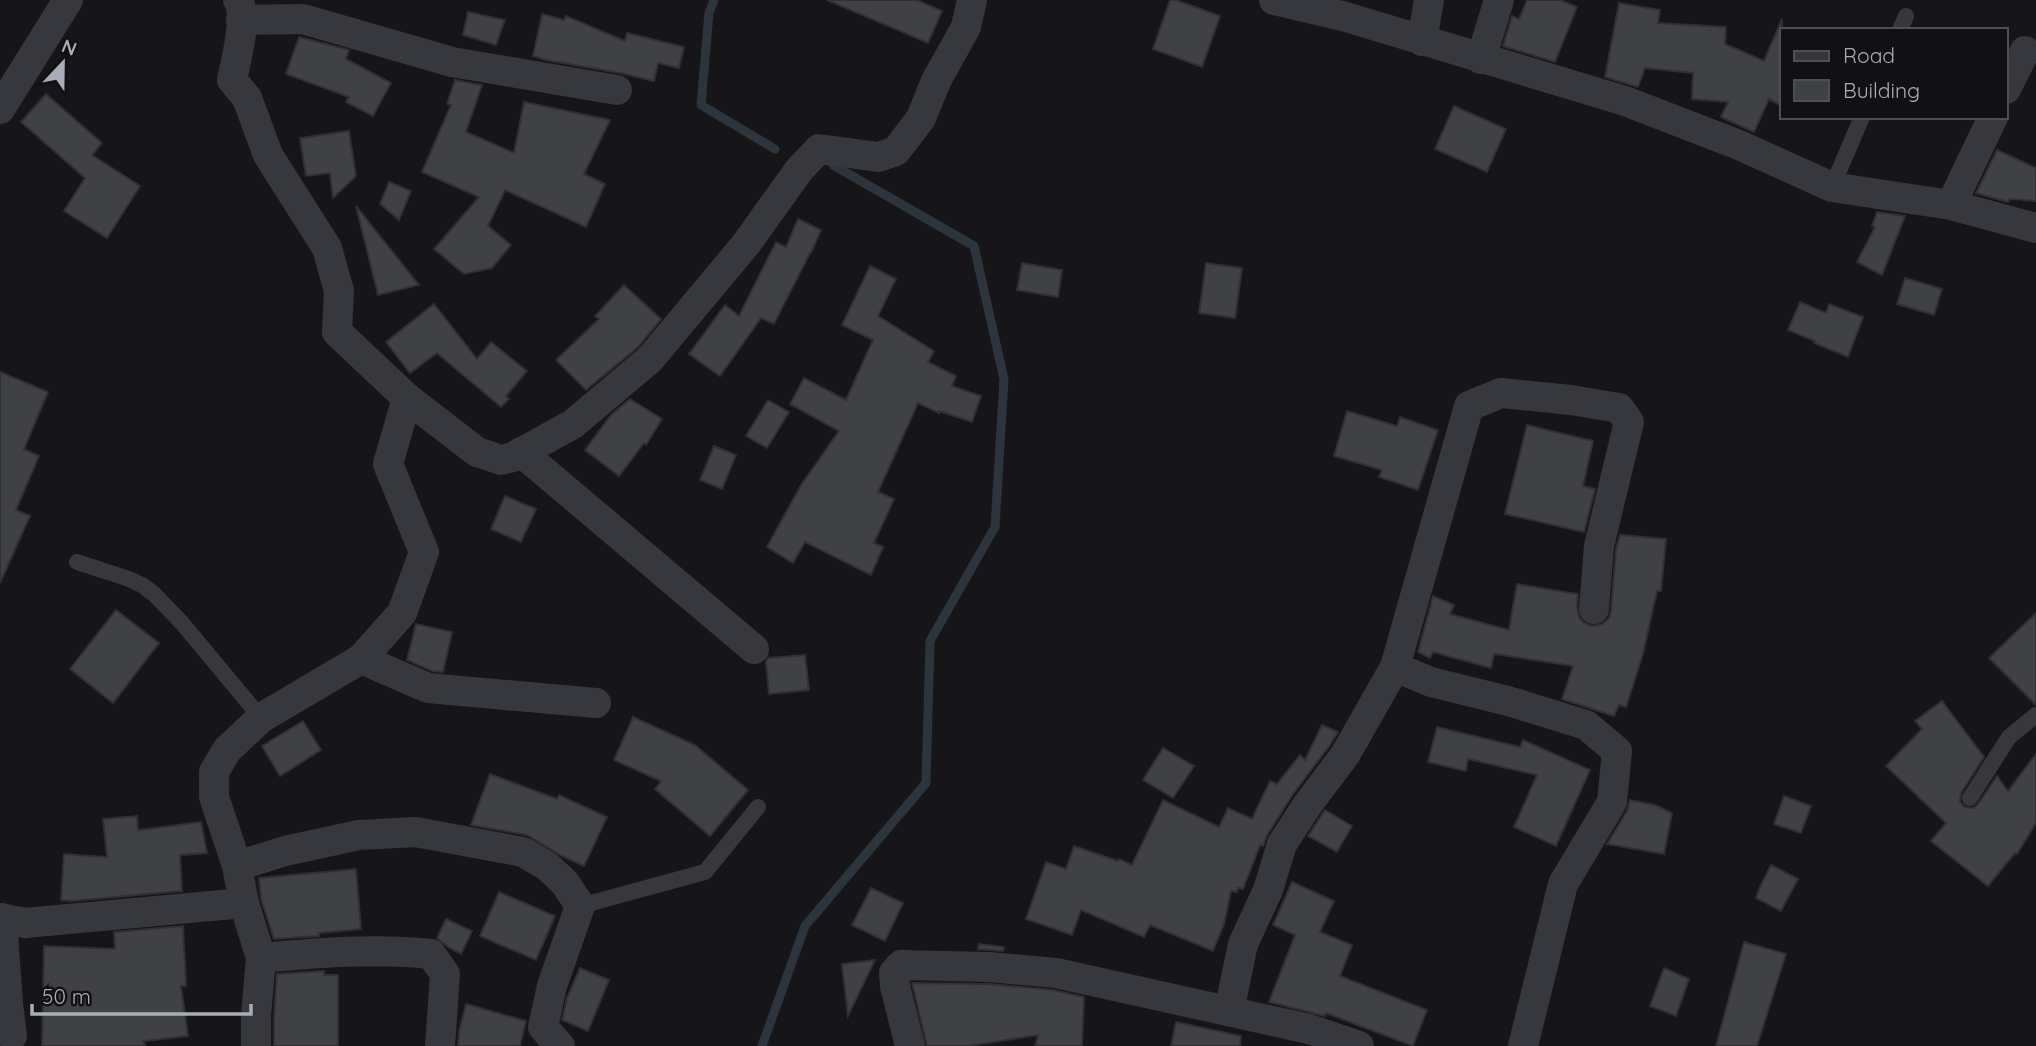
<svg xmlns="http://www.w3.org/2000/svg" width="2036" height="1046" font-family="Quicksand,sans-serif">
<rect width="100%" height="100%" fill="#161618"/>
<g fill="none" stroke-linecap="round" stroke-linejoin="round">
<g stroke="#2c353c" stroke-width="9">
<path d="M714,0l-5,13 -8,92 74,44"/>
<path d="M762,1046l43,-120 121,-143 4,-142 65,-114 9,-148 -30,-133 -141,-81"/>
</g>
</g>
<g fill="#404145" stroke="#303034" stroke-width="2">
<path d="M827,0h90l25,11 -14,32z"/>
<path d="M1170,0h6l44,16 -18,51 -49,-18z"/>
<path d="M1527,0h33l17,7 -22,55 -52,-16 9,-30 7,3z"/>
<path d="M1619,3l41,7 -2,13 68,4 -1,17 39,17 18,-42v87l-13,-7 -15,33 -33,-15 7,-15 -36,-3 1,-26 -48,-5 -7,19 -33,-10z"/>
<path d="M468,12l37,8 -9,25 -33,-10z"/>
<path d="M542,14l22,6 2,-4 59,25 2,-8 57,14 -5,21 -21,-5 -4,18 -34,-8 -74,-13 -13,-4z"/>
<path d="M299,37l50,13 -3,9 45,24 -18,33 -27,-14 3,-5 -63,-23z"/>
<path d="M455,80l27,5 -16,47 48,21 10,-51 86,18 -26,54 21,10 -19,43 -81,-37 -17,36 23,19 -19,23 -28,6 -30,-25 45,-52 -57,-25 29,-67 -4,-1z"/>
<path d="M46,94l56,49 -10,12 48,31 -33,52 -43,-27 21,-33 -64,-56z"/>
<path d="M1454,106l52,23 -19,43 -52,-23z"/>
<path d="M349,131l7,45 -23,22 -3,-25 -24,3 -6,-38z"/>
<path d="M1997,150l39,18v33l-26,-2 -2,3 -32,-9z"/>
<path d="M389,182l22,9 -12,29 -19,-16z"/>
<path d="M356,206l63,79 -41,10z"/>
<path d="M1877,212l28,4 -23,59 -25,-13 18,-35 -3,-1z"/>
<path d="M798,219l23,11 -10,23h-1l-36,71 -13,-6 -41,58 -31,-22 36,-49 14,11 37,-74 10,5z"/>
<path d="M1022,263l40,7 -4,27 -41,-7z"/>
<path d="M1206,263l36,5 -7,50 -36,-5z"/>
<path d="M870,266l26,13 -18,37 56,35 -6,11 28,14 -4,10 29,10 -9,26 -33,-11v2l-21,-10 -40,89 16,7 -20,44 9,4 -12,28 -66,-33 -12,21 -26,-16 34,-62 38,-54 -49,-27 14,-26 42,22 27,-60 -31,-15z"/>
<path d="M1905,278l37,11 -8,26 -37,-11z"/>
<path d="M624,285l37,34 -23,28 -52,43 -30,-30 43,-41 -4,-3z"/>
<path d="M1800,302l26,11 3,-9 34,13 -15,40 -34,-14 1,-2 -27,-11z"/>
<path d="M434,304l43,55 14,-17 36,29 -21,25 3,3 -8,8 -64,-54 -27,20 -24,-31z"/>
<path d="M0,372l48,20 -24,57 15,7 -23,54 14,6 -30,67z"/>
<path d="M630,399l32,20 -16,26 -2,-2 -25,33 -34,-26 26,-35z"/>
<path d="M768,400l21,12 -22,36 -21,-12z"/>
<path d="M1347,411l50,15 3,-9 38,13 -20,60 -39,-13 3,-7 -48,-14z"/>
<path d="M1527,425l66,16 -10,45 12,3 -11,43 -79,-18z"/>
<path d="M714,446l22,9 -14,34 -22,-9z"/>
<path d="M505,496l31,13 -15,33 -30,-13z"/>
<path d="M1620,535l46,4 -5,52h-4l-14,63 -17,53 -7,-2 -5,11 -52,-17 11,-33 -79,-12 -3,14 -58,-16 -3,6 -12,-6 15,-56 21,9 -4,9 59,16 8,-46 61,10 -1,14 2,9 5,6 8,3 10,-2 7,-6 2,-8 5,-61z"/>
<path d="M116,610l43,33 -46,60 -43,-34z"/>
<path d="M2036,613v92l-47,-47z"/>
<path d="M416,624l36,8 -9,40 -11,-1 -25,-11z"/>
<path d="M805,655l4,35 -40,4 -3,-32 2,-4z"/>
<path d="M1942,701l42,56 -23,36 -1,9 5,5 9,1 4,-4 19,-28 11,15 28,-37v69l-19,31 -2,-1 -27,33 -57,-45 15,-18 -60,-57 36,-37 -7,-8z"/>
<path d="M633,717l62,28 53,45 -38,46 -55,-47 6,-8 -47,-21z"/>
<path d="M303,721l18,29 -41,26 -18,-30z"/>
<path d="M1322,725l16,7 -8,13 -37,49 -26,41 -4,11 -3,-1 -17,44 -5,-1 -1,4 -6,-1 -7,33 -11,27 -63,-26 -6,12 -63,-27 -9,25 -46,-16 20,-57 20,7 8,-23 44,15 1,-2 13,6 31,-65 56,27 9,-19 24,11 18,-38 7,3 23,-29 5,5z"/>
<path d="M1437,727l83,20 3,-7 67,30 -34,76 -42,-19 23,-52 -69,-16 -2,12 -38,-9z"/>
<path d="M1163,748l31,18 -21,32 -30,-18z"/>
<path d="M490,774l67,25 2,-4 48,22 -23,49 -22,-10 -35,-21 -56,-10z"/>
<path d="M1784,796l27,10 -10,27 -27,-9z"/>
<path d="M1630,800l25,5 17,8 -8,41 -57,-10 20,-33z"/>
<path d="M1325,810l27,16 -15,26 -29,-16z"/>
<path d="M137,816l1,14 63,-8 6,31 -27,2 2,36 -111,10 -10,-1 3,-46 43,3 -4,-38z"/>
<path d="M1771,865l27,14 -17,32 -25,-13 4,-11z"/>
<path d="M356,869l5,60 -42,4v3l-45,3 -13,-40 -2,-21z"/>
<path d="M1292,882l42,19 -14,31 32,13 -12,31 87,34 -14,36 -87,-33 -1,3 -56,-14 26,-67 -22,-10z"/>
<path d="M871,888l32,15 -18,38 -33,-16z"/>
<path d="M499,892l56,24 -19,44 -56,-24z"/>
<path d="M446,919l26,12 -11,23 -13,-7 -11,-9z"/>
<path d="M183,926l3,60h-5l7,50 -44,5 1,5h-103l2,-100 71,3 -1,-17z"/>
<path d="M1744,942l42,12 -29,92h-41z"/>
<path d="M979,944l25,3 -1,4 -25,-2z"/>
<path d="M875,960l-27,56 -6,-52z"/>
<path d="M580,968l29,12 -21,51 -26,-11 5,-22z"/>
<path d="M1664,968l25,11 -13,37 -26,-10z"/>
<path d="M324,971v4h14v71h-64v-29l3,-43z"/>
<path d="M912,983l76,1 65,6 31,7 -2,49h-47l3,-11 -69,11h-42z"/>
<path d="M466,1004l60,17 -6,25h-62l1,-14z"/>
<path d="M1176,1022l65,14 -1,10h-69z"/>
</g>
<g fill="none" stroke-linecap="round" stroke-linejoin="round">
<g stroke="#37383d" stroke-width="16">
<path d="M1900,30l6,-14"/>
<path d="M1832,187l30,-70"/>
<path d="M77,562l52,17 13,6 12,9 28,29 79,95"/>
<path d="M1970,798l39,-61 27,-22"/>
<path d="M580,906l125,-34 53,-65"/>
</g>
<g stroke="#37383d" stroke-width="30">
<path d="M238,0c10,17 -2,60 -6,80l15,18 21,57 59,93 12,43 -2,41 70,66 70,54 24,8 12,-3 60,-33 77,-65 96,-115 53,-74 20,-21 59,8 18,-6 25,-33 15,-37 30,-54 6,-27"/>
<path d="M1274,0l72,17 279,84 114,44 93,42 119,18 85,23"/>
<path d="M241,20l62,-1 149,43 165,28"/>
<path d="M1422,41l7,-41"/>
<path d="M1481,59l18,-59"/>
<path d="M2006,89l19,-38"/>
<path d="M0,109l68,-109"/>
<path d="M1951,205l42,-88"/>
<path d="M521,452l233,197"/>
<path d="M361,659l67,29 168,15"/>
<path d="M237,866l48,-15 74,-16 56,-3 108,20 24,14 18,17 15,23 -28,80 -9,41 17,19"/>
<path d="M244,903l17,55 -5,58v30"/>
<path d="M0,918l25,5 219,-20 -7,-37 -23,-69v-25l13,-22 34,-32 100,-59 41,-46 22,-61 -36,-88 19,-66"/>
<path d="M2,918l6,86 4,32"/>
<path d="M261,958c57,-5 113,-10 170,-4l14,20 -5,72"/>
<path d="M1229,1011l14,-67 25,-54 14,-46 26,-40 37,-49 50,-88"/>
<path d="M910,1046l-15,-60 -1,-13 7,-8 88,2 67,6 253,56 50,17"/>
<path d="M1523,1046l40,-162 49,-82 5,-51 -31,-26 -78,-24 -77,-19 -36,-15 74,-261 32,-13 70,7 48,8 10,14 -30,124 -5,63"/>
</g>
</g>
<rect x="1780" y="28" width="228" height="91" fill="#111113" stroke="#4d4f55" stroke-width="2"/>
<rect x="1794" y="51" width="35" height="10" fill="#37383d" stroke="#4d4f55" stroke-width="2"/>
<text x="1843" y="63" font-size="21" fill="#a8adb8">Road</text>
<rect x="1794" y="80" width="35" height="21" fill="#404145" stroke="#4d4f55" stroke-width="2"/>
<text x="1843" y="98" font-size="21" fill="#a8adb8">Building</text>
<g transform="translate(63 63) rotate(22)" stroke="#111113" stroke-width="5" paint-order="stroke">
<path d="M0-5L12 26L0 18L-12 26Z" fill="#a8adb8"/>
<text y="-10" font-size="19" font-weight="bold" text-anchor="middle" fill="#a8adb8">N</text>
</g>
<path d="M32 1004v10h219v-10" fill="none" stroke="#a8adb8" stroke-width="3.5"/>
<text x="42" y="1004" font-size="21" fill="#a8adb8" stroke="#111113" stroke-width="5" paint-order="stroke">50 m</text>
</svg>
